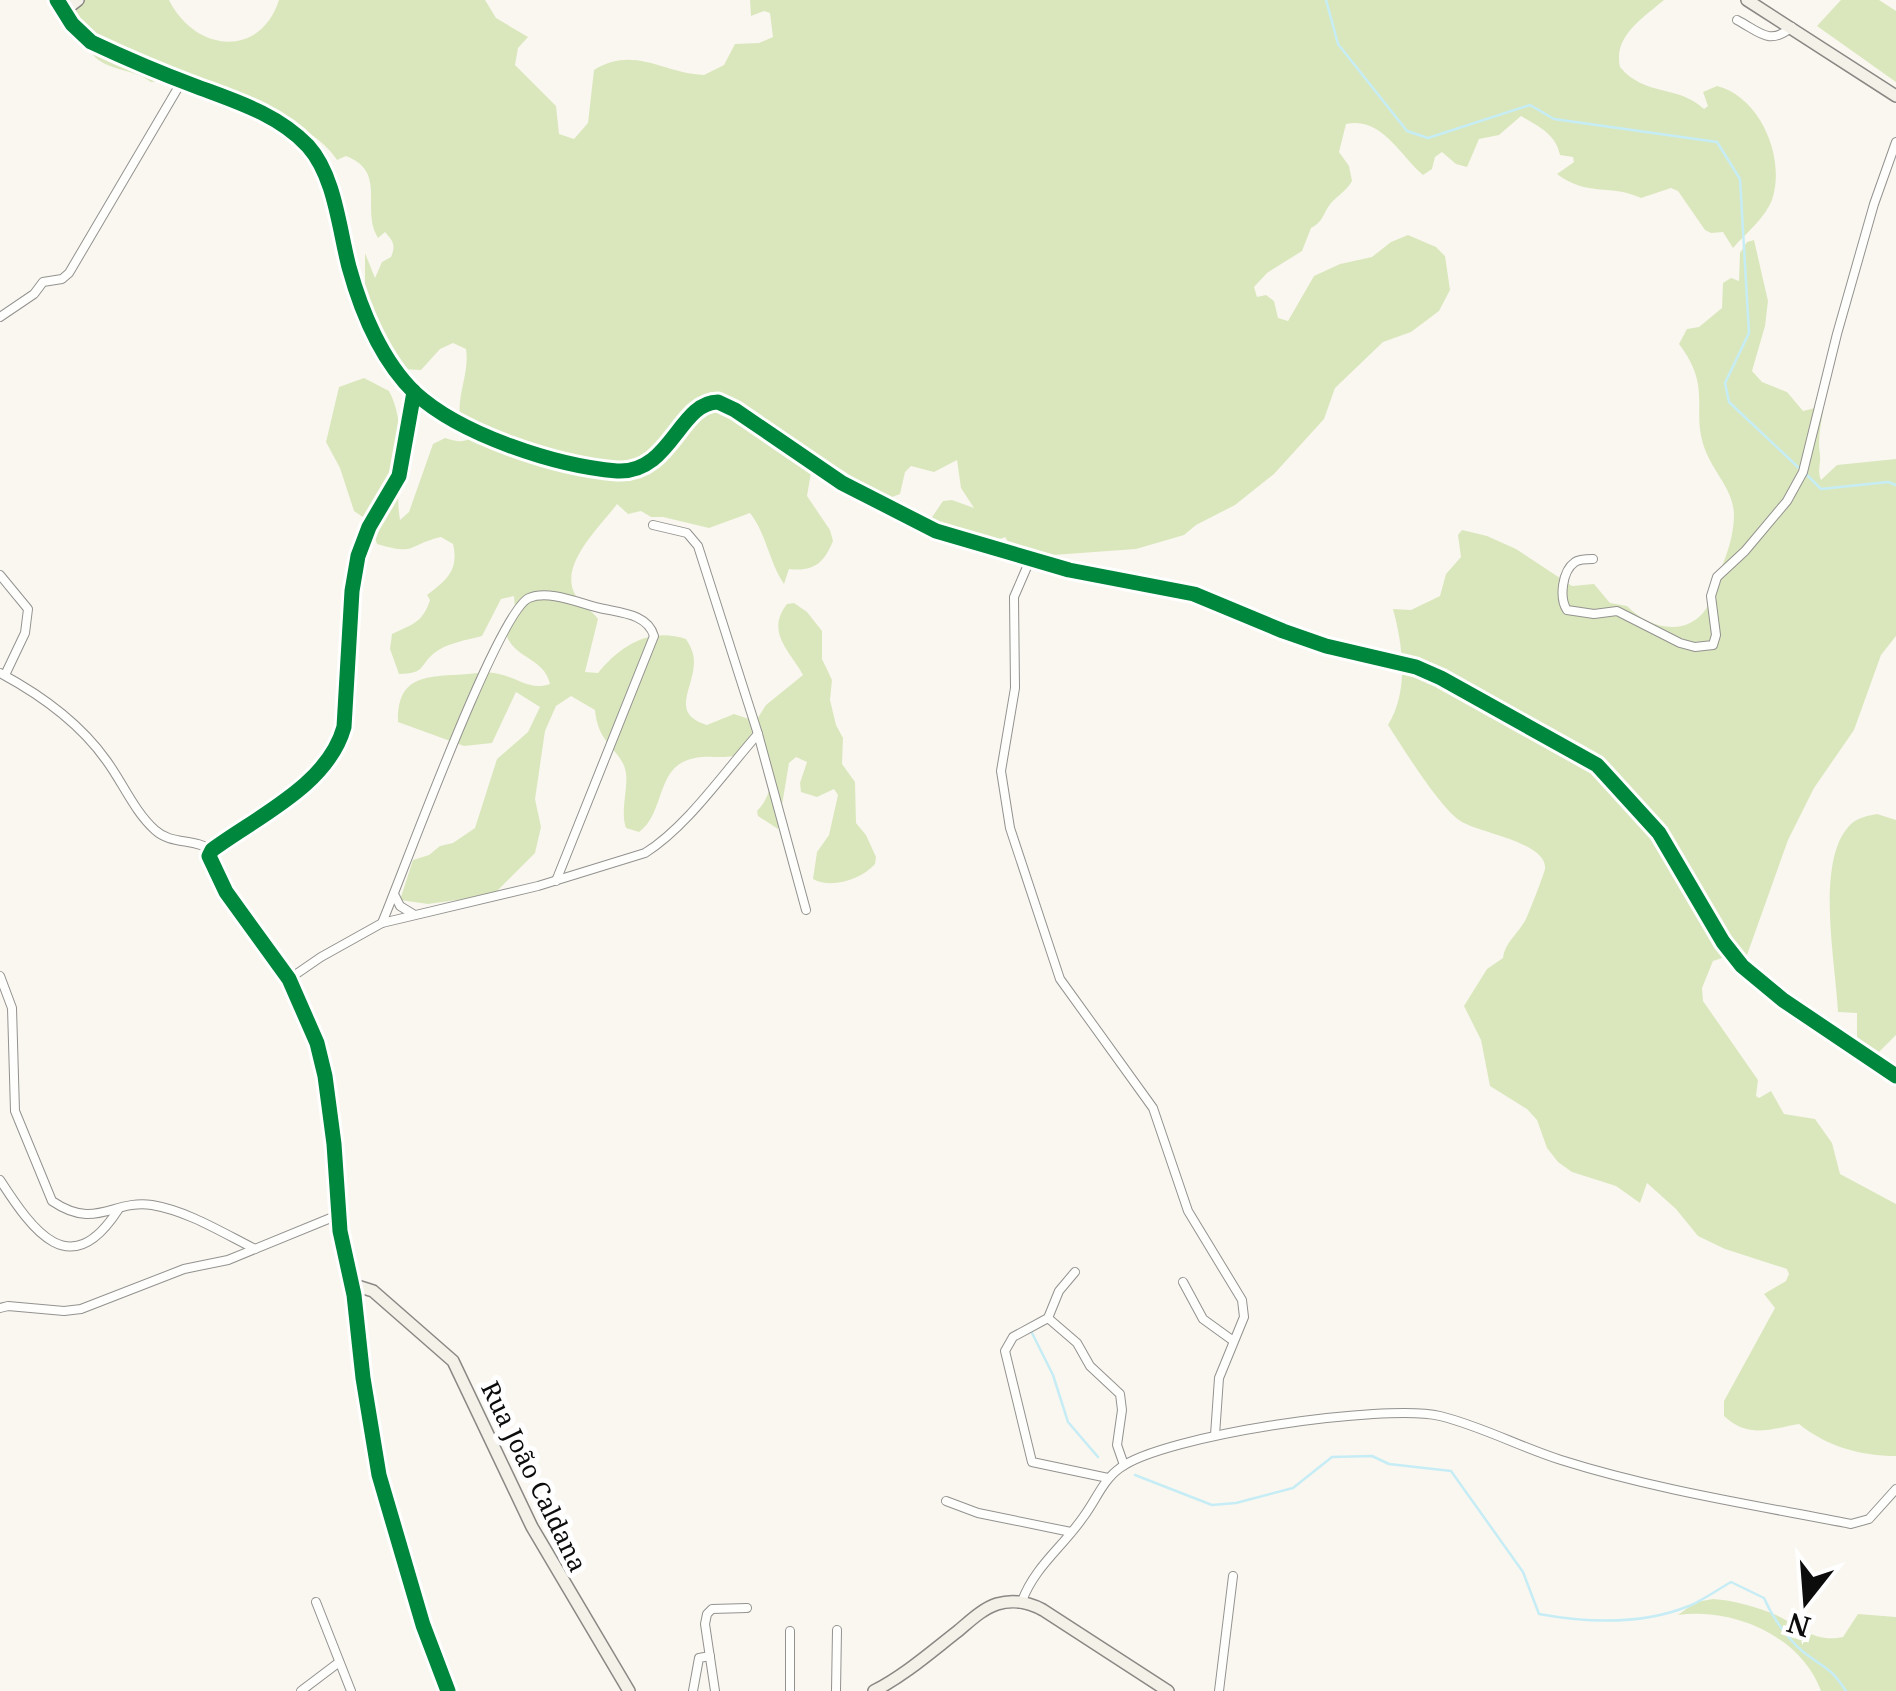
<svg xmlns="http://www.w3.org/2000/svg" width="1896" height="1691" font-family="'Noto Serif',serif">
<rect width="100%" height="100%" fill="#faf7f0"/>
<g fill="#dae7bd">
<path d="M78,0h91c26,52 91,59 110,0h206l11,18 32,19 -10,11 -3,17 41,41 3,28 15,5 14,-16 6,-53c40,-25 70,4 110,5l20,-10 11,-21 24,-1 14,-6 -3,-24 -6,-2 -13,5 -1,-16h914c-21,18 -51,36 -44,67 25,30 57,17 84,42l4,-3 -5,-14 14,-6c44,11 69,73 55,114 -7,18 -26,33 -39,48l-10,-16 -12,1 -6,-3 -27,-39 -7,-3 -30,10c-29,-14 -54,-1 -84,-24l17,-12 -1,-5 -13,-2c-4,-21 -22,-29 -39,-39l-22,19 -20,4 -12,28 -11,-3 -14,-12 -7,5 -3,12 -9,6c-24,-21 -42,-59 -77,-51l-7,28 10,14 3,15c-6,10 -11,12 -19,20 -10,10 -8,20 -22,27l-9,23 -35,22 -13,14 3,10 9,-2 8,6 4,17 10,3 26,-45 26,-12 32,-7 19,-15 17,-7 28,12 9,9 5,34 -11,21 -28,21 -28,10 -48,46 -11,31 -50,55 -39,31 -39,20 -12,10 -48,14 -83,6 -28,12c-9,-5 -13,-21 -20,-30l-7,3 1,13 -10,3 -9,-2 -52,-31 15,-22 9,-1 22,8 -13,-20 -4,-28 -23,12 -23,-6 -6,6 -5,22 -8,3c-31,-5 -46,-35 -79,-36l-6,35 23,34 3,11c-9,22 -19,31 -44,28l-5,15c-15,-22 -18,-51 -34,-71l-41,15 -46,-11h-12l-10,-6 -13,3 -11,-10c-17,23 -60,62 -41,92 5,9 16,14 22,23l-13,53 13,1c23,-28 52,-46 88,-34 5,8 8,14 8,23 0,27 -25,51 13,63l27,-11 15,5 5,5 12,-19 37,-30c-13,-24 -38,-43 -16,-71l7,-1 13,9 15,19v28l10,21 -2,20 6,25 7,13 -1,26 13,18 1,41 10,12 10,22 -1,7c-14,16 -44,25 -62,15l4,-27 12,-17 9,-40 -4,-6 -17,8 -16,-5 -1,-9 7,-21 -11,-5 -7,6 -11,66 -20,-13 -1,-5c21,-21 16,-53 2,-77 -23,39 -45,13 -76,28 -26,13 -20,53 -44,70l-13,-4c-6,-18 2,-36 0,-55 -4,-24 -28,-27 -31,-63l-24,-14 -15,10 -11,25 -10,68 6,28 -6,26 -42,42 -65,9 -28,-4 13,-40 16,-5 11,-9 13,-3 22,-15 22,-69 31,-27 12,-25 -24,-15 -24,51 -28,3 -66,-24c-1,-49 31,-45 70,-48 11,-1 19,-3 31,0 19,4 31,17 51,10 -6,-26 -32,-24 -43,-47l8,-27 -1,-14 -13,3 -19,37c-15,4 -36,7 -49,18 -15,14 -8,19 -34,20l-9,-25 2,-15c20,-10 30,-10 38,-34l-3,-5c20,-15 32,-25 26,-51l-12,-7c-34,8 -24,19 -64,7l-7,-22 -16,-11 -14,-43 -14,-26 13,-55 25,-9 25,13c21,40 4,88 11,129l9,-8 24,-68 12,-6c15,5 23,5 35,-7l-19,-8c-6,-26 9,-49 5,-74l-13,-6 -13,6 -19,21 -21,-1 -35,-57v-59l10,25 7,-16 9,-5c5,-12 2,-16 -6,-25l-7,6c-18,-29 10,-66 -32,-82l-9,4c-30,-46 -117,-61 -167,-80l-19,2c-18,-15 -52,-10 -62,-34l7,-5c-13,-13 -27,-24 -18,-43z"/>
<path d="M1841,0h38l17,11v71l-79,-56z"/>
<path d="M1754,240l14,61 -3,25 -13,45 10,11 25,10 16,19 12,-3 9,-19c2,23 -8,44 -4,66 1,9 -3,15 1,25l16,-15 59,-6v177l-15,19 -27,75 -40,58 -26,52 -41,115 -14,-7 -2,7 -18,6 -11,27 1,13 55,79 -2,16 3,2 12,-7 13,23 31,5 17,24 8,31 56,30v252c-36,0 -70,-10 -97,-32 -29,5 -50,15 -75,-8v-15l51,-93 -11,-14 22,-13 3,-7 -2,-5 -62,-20 -27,-13 -22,-27 -29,-26 -7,20 -24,-17 -44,-14 -14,-10 -11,-14 -10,-28 -10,-11 -37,-23 -9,-46 -17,-34 23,-37 16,-11c2,-16 15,-24 23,-39 3,-6 18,-45 19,-50 3,-26 -64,-36 -83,-47 -21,-12 -59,-74 -74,-97 21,-34 15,-79 5,-116l18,1 29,-14 6,-22 15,-17 -3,-22 4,-5 25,6 29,13 56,37 22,-2 16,19 17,3c20,21 58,33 79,3 7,-10 8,-24 13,-36 8,-18 15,-38 15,-59 -1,-24 -19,-40 -28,-62 -17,-42 8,-62 -27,-108l8,-15 12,-2 23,-19 1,-25 8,-5 8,3 1,-28 7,-11z"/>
<path d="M1877,814l19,6v215l-24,24 -11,-3 -4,-18v-25l-19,-1c-2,-47 -23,-149 11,-186 7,-8 18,-10 28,-12z"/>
<path d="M1713,1599c20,1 44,8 63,16 24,11 38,28 67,22l15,-23 38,3v74h-75c-20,-55 -88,-84 -143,-76l18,-13z"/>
</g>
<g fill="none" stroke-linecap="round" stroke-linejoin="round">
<g stroke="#c6edf5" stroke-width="2.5">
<path d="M1326,0l12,44 69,87 21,7 102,-33 24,14 163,23 23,37 9,154 -24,50 4,19 71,67"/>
<path d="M1806,474l15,15 67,-7 8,3"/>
<path d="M1032,1333l21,42 15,47 30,35"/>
<path d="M1135,1475l77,30 24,-2 57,-15 39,-31 40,-1 17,8 62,7 72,101 16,42c49,9 103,11 150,-8 14,-6 28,-16 42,-24l33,16c9,21 27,46 46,59 20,14 22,13 36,34"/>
</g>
<defs>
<g id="street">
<path d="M1737,20c23,12 32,26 55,7"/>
<path d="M0,317l34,-23 9,-12 19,-3 7,-6 113,-192"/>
<path d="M653,525l34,8 11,13 60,188 48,176"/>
<path d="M1593,559c-5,0 -14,0 -18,3 -13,9 -16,36 -8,48l27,4 23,-3 63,32 15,4 18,-2 3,-10 -5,-39 6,-19 28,-26 42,-50 16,-29 34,-138 37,-130 22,-62"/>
<path d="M1030,560l-16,37 1,91 -14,83 9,57 50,151 93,129 35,103 54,89 2,17 -25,61 -4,57"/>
<path d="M0,575l28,34 -3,24 -20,42"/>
<path d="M0,673c41,22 79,49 106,87 17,23 28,51 49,70 16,15 39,8 57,20"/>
<path d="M394,894l6,12 13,8"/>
<path d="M382,923c20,-47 116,-312 147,-325 21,-9 54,7 75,11 19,4 44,6 50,27l-98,245"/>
<path d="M0,976l12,32 3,103 37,90c44,30 61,-2 100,4 36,6 71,28 103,44"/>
<path d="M289,979l32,-22 61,-34 156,-37 107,-33c42,-26 80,-82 113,-119"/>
<path d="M0,1180c33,51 70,104 118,30"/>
<path d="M1075,1272l-16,19 -11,27 -35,19 -8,14 27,111 76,16"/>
<path d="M1183,1282l20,37 29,21"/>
<path d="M0,1308l8,-2 56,5 17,-2 103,-40 44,-9 110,-45"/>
<path d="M1048,1318l29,25 13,23 30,28 2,16 -5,35 7,20"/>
<path d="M946,1501l32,12 93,19"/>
<path d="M1022,1601c13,-35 41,-54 62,-85 12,-16 19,-36 36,-48 44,-33 266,-65 320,-52 41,10 80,31 121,44 95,30 193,45 290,64l18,-5 27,-30"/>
<path d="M316,1602l35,89"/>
<path d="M790,1631v60"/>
<path d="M301,1691l37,-28"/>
<path d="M693,1691l6,-33 11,-2"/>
<path d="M715,1691l-10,-67 2,-10 5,-5 35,-1"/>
<path d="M836,1691l1,-61"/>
<path d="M1219,1691l14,-115"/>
</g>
<g id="secondary">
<path d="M78,0l-14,11c7,11 14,21 24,29 14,10 33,16 49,22 55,23 117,39 163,78 38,32 41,108 56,155 11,32 33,72 58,97 42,41 153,80 211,79 45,-1 57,-69 93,-69l17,8 107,73 94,48 133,39 125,24 89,37 43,15 90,21 25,11 156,87 62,68 64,109 19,24 41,34 113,76"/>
<path d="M1747,0l149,96"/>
<path d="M414,392l-15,84 -30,51 -11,29 -6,35 -8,136c-16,58 -86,89 -132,123l-3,6 17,36 63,87 28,64 8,33 9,68 6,87 14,64 9,83 16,97 44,150 25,66"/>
<path d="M351,1284l22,7 80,70 79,166 97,164"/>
<path d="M874,1691c31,-16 57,-39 84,-60 12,-10 24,-22 39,-27 17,-5 31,-2 46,6l125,81"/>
</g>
</defs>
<use href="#street" stroke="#93928f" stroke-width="10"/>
<use href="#secondary" stroke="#8a8885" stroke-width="14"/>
<use href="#street" stroke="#fefefd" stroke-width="8"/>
<use href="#secondary" stroke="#f4f1e8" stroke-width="11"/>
<defs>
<g id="cycleway">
<path d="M57,0l15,24 19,18c34,16 69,31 104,44 40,15 83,28 113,60 27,30 31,83 41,121 12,44 33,94 66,126 46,42 141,73 202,78 54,3 62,-69 101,-69l17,8 107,73 94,48 133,39 125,24 89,37 43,15 90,21 25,11 156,87 62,68 64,109 19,24 41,34 113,76"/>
<path d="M414,392l-15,84 -30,51 -11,29 -6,35 -8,136c-16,58 -86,89 -132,123l-3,6 17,36 63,87 28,64 8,33 9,68 6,87 14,64 9,83 16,97 44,150 25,66"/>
</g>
</defs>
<use href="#cycleway" stroke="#fff" stroke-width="21"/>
<use href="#cycleway" stroke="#00873e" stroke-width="15"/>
</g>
<g text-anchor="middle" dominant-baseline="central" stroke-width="10" stroke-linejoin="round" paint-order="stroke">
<g font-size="25" fill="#0c0c0c" stroke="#fff">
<text transform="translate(535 1476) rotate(64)">Rua João Caldana</text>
</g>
</g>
<g transform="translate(1806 1601) rotate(197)" stroke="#ffffff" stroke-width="8" paint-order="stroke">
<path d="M0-8L18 38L0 25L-18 38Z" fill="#0c0c0c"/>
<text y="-15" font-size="28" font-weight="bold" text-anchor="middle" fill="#0c0c0c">N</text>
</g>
</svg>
